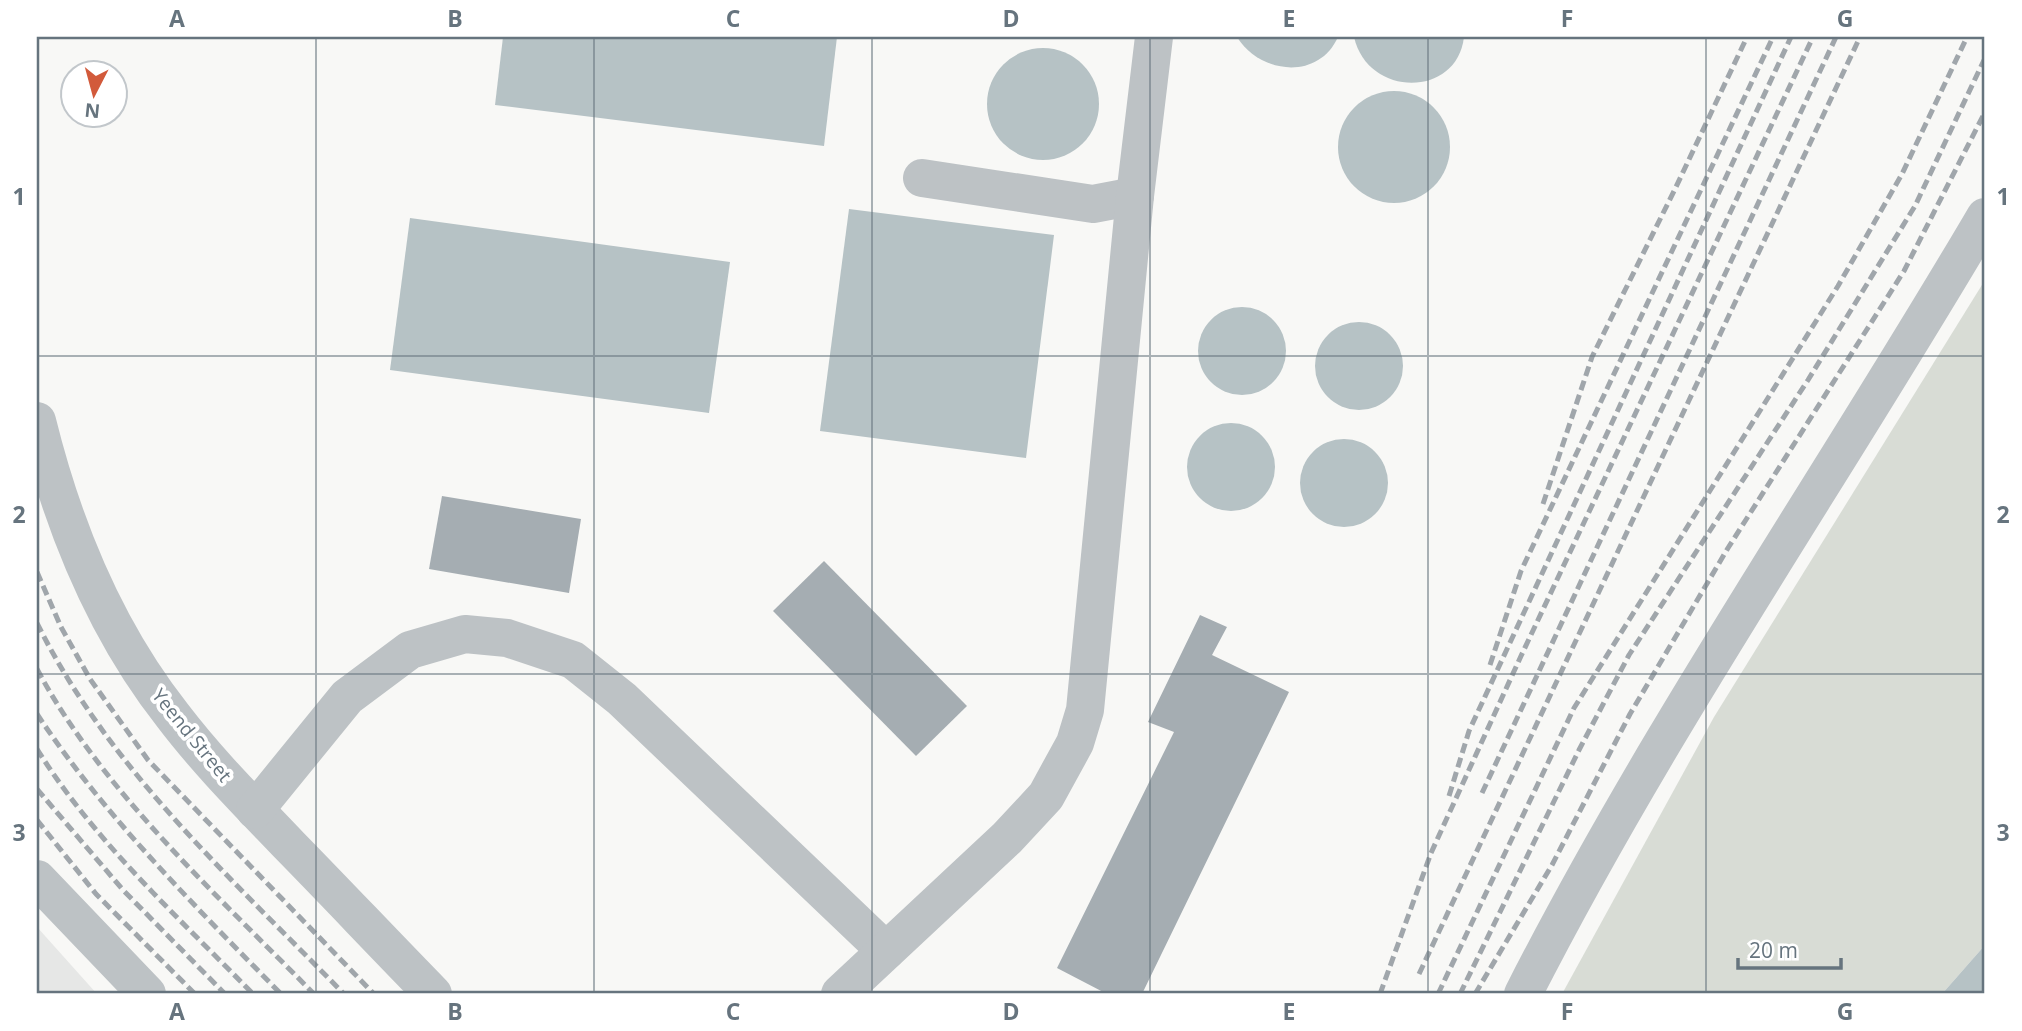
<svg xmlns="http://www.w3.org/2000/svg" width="2022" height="1031" font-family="'Open Sans',sans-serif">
<rect width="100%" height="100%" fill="#f8f8f6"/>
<path fill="#e6e7e6" d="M37,927l60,67h-60z"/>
<path fill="#d8dcd5" d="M1985,280v665l-43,49h-380l152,-277z"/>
<g fill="#b6c2c5">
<path d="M503,37h334l-13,109 -329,-41z"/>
<path d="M1237,37h101c-20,44 -78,37 -101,0z"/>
<path d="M1354,37h110c-7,61 -96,61 -110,0z"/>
<circle cx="1043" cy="104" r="56"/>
<circle cx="1394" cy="147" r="56"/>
<path d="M849,209l205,26 -28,223 -206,-27z"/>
<path d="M410,218l320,44 -21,151 -319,-43z"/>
<circle cx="1242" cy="351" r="44"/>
<circle cx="1359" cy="366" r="44"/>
<circle cx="1231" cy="467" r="44"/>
<circle cx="1344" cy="483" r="44"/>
<path d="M1985,945v49h-43z"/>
</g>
<g fill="#a5adb2">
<path d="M442,496l139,23 -12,74 -140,-24z"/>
<path d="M824,561l143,145 -51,50 -143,-145z"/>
<path d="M1200,615l27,12 -15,28 77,37 -147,302h-35l-50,-26 117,-236 -26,-10z"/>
</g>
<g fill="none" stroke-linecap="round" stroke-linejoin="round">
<g stroke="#bdc2c5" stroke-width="38">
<path d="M922,178l171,26 42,-8"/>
<path d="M37,421c26,105 68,209 136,295 35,46 77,88 117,130 48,49 95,99 143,148"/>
<path d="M255,810l92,-113 63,-47 55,-16 42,4 66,22 49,39 264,252"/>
<path d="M37,879l110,115"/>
<path d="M840,994l167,-156 39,-42 29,-53 10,-33 50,-514 19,-159"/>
<path d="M1523,994c137,-269 310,-518 462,-777"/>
</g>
<g stroke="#a0a6ab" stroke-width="5" stroke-dasharray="10 5" stroke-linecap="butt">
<path d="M1543,504l49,-147 83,-168 72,-152"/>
<path d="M37,572l24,55 29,52 58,81 226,234"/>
<path d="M37,623c72,146 195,256 307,371"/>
<path d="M1490,665l31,-94 252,-534"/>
<path d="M37,669c65,122 181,227 277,325"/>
<path d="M37,714c69,104 157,191 244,280"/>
<path d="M37,749c57,92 141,168 216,245"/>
<path d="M37,789l86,101 102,104"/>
<path d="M1482,793l354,-756"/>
<path d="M1449,796l20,-65 322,-694"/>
<path d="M37,820l59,74 99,100"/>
<path d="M1419,974l441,-937"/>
<path d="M1380,994l51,-141 90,-197 292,-619"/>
<path d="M1438,994l136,-286 264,-422 64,-112 65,-137"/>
<path d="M1460,994l119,-244 50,-95 179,-275 107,-174 70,-148"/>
<path d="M1475,994l77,-129 78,-151 98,-166 176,-277 81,-159"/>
</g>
</g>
<path fill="none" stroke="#66747e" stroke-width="2" stroke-opacity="0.55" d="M316,37v957M594,37v957M872,37v957M1150,37v957M1428,37v957M1706,37v957M37,356h1948M37,674h1948"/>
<g text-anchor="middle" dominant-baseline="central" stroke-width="7" stroke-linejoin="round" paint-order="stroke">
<g font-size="19" fill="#66747e" stroke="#fff">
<text transform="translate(192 735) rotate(51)">Yeend Street</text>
</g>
</g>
<rect width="2022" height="1031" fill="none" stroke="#ffffff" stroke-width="77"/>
<g transform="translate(94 94) rotate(186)"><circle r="33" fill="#ffffff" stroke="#c2c7cb" stroke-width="2"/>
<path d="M0-5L12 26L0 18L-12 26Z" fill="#d25a3b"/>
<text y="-10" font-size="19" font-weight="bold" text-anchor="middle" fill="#66747e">N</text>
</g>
<path d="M1738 958v10h103v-10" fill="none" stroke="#66747e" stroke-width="3.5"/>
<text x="1749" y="958" font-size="21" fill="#66747e" stroke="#ffffff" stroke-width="5" paint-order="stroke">20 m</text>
<rect x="38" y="38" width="1945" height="954" fill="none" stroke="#66747e" stroke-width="2.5"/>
<g font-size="23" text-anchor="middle" font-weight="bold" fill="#66747e">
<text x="177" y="27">A</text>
<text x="455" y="27">B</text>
<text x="733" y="27">C</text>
<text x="1011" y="27">D</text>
<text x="1289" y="27">E</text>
<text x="1567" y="27">F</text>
<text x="1845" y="27">G</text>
<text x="19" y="205">1</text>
<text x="2003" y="205">1</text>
<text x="19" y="523">2</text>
<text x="2003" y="523">2</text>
<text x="19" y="841">3</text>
<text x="2003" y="841">3</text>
<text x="177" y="1020">A</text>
<text x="455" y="1020">B</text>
<text x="733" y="1020">C</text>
<text x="1011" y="1020">D</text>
<text x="1289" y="1020">E</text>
<text x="1567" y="1020">F</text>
<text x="1845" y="1020">G</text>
</g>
</svg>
